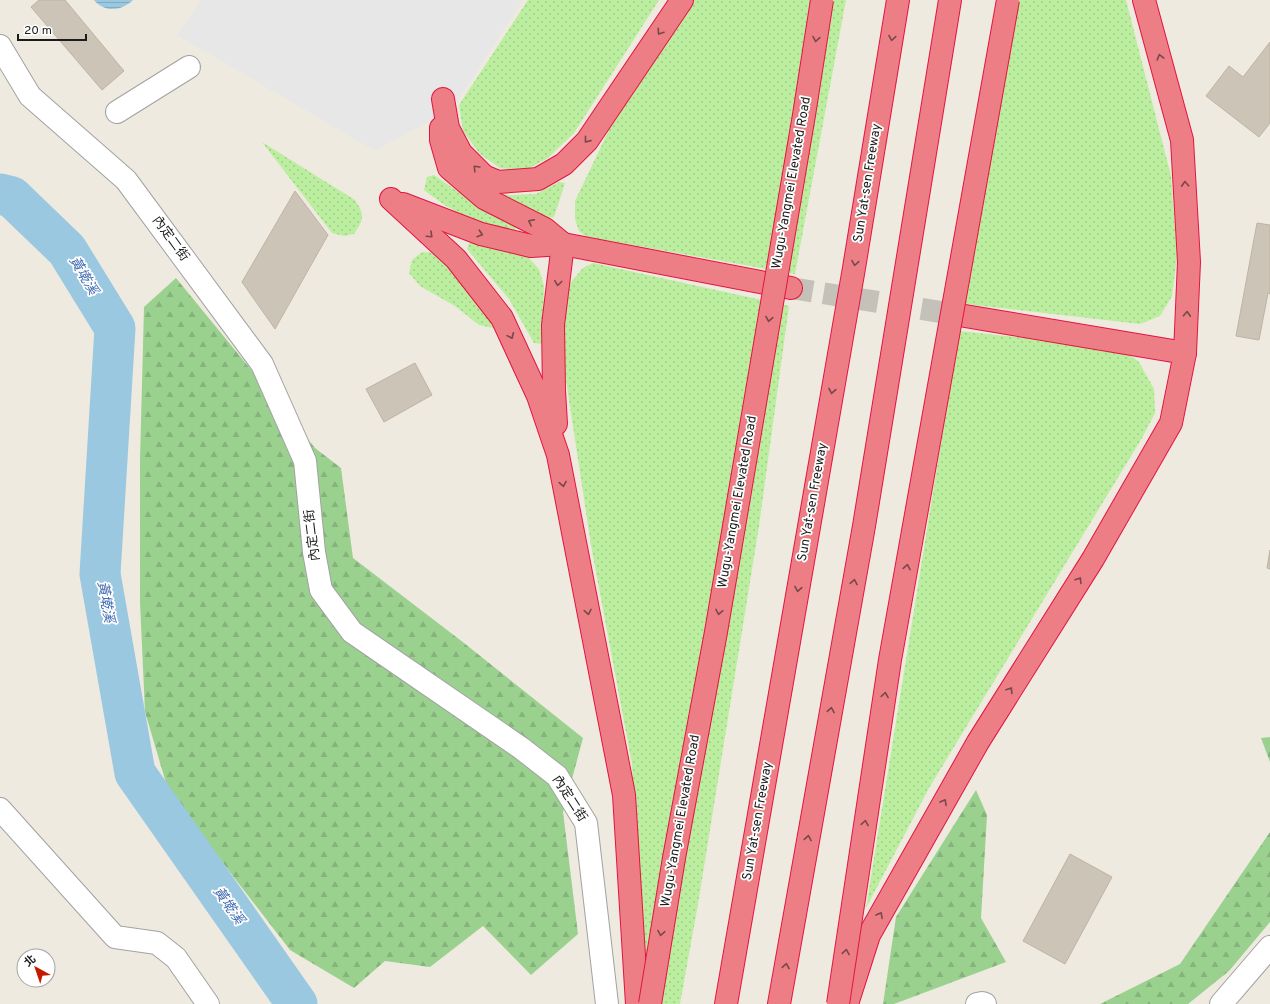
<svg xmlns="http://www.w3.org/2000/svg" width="1270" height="1004" font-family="Overpass,'Noto Sans TC',sans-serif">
<defs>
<pattern id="grass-dots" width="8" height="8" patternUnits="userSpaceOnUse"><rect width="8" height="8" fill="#bcee9f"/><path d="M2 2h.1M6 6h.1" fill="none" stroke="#a1cc88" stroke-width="1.8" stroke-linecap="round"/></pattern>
<pattern id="forest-firs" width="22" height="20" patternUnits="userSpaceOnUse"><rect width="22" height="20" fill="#9bd18f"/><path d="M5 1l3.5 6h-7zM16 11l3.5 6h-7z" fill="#85b37b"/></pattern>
<pattern id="water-rules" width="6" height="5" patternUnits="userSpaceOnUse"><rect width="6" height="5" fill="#9ac8e0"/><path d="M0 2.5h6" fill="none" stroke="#84abc0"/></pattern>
</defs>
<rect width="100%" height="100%" fill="#eeeadf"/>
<g fill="url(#grass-dots)">
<path d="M528,0h131l-85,133 -26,25 -24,13 -24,-3 -20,-14 -17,-23 -4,-26z"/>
<path d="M692,0h154l-51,274 -208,-37 -8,-6 -4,-12v-18l34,-71z"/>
<path d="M1016,0h110l45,176 6,81 -5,39 -12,20 -20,8 -175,-20z"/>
<path d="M262,142l93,58c10,15 9,19 -1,34l-10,2 -12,-3z"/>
<path d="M434,175l46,32 37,20 -5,7 -40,-13 -29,-17 -19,-14 3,-13z"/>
<path d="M559,182l6,1 -11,34 -6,1 -48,-18 1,-6 10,1 25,-1z"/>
<path d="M479,242l50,16 10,11 5,17 -2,58 -8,-1 -25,-44 -42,-50 2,-6z"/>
<path d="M422,252l12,1 21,20 38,48v7l-14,-3 -24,-19 -35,-20 -11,-13 3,-13z"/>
<path d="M593,263l196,43 -30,220 -61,378 -18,100h-34l-14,-240 -41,-219 -28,-185 -2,-48 5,-24 17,-20z"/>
<path d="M959,331l140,15 23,4 17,12 15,27 1,24 -13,25 -213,350 -63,120z"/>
</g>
<g fill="url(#forest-firs)">
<path d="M176,278l139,170 26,20 12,90 111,85 119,95 -20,74 15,122 -47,41 -48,-49 -53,41 -45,-6 -31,27 -64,-38 -121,-157 -24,-81 -5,-110v-142l4,-153z"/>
<path d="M1270,737v25l-9,-24z"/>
<path d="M976,790l11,25 -6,103 25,44 -112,42h-11l13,-87z"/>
<path d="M1270,832v90l-41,49 -41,33h-88l80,-40z"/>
</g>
<path fill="#e7e7e7" d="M201,0h322l-70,108 -78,43 -198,-116z"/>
<path fill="url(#water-rules)" d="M94,0h39c-11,11 -29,13 -39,0z"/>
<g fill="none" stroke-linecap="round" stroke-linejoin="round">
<path stroke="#9ac8e0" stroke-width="41" d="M0,194l12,3 55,53 48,78 -15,246 35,199 162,231"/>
</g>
<g fill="#cdc4b8" stroke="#c0b2a0">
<path d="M39,0h26l59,71 -22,19 -71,-83z"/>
<path d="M1270,42v81l-11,14 -53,-41 23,-30 14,11z"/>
<path d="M295,191l33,44 -53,94 -33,-47z"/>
<path d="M1257,223l13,2v69l-2,-1 -9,47 -23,-4z"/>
<path d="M415,363l17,32 -48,27 -18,-33z"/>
<path d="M1270,550v19l-3,-1z"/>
<path d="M1070,854l42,23 -47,87 -42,-23z"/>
</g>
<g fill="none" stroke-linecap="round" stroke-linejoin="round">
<path stroke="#c4c1b8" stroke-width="22" stroke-dasharray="22 11" stroke-linecap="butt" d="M791,288l174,28"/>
<defs>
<g id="minor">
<path d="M0,46l30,50 96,84 136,184 43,97 9,91 7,38 31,42 169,116 36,28 29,47 21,181"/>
<path d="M117,112l72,-45"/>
<path d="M0,809l115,128 42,6 19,15 32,46"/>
<path d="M977,1004l5,-1 3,1"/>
<path d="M1221,1004l49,-57"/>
</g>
<g id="highway">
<path d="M443,99l5,29 13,25 23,23 14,6 40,-3 26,-15 23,-23 95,-141"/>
<path d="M441,128v12l8,28 35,30 61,31 18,15"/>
<path d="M391,199l65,60 46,59 36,78 20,59 66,340 13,209"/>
<path d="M403,204l78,30 50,12 32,-2 228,44"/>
<path d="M965,316l220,37"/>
<path d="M556,424l-2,-33 -1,-66 10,-81"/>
<path d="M726,1004l128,-736 44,-268"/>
<path d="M779,1004l85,-478 86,-526"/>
<path d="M847,1004l22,-69 109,-193 115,-183 78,-136 14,-70 4,-91 -7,-122 -38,-140"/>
</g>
</defs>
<use href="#minor" stroke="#a2a2a2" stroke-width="24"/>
<use href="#highway" stroke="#e31442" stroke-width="24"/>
<use href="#minor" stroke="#fff" stroke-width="22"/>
<use href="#highway" stroke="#ed7e85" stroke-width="22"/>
<defs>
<g id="highway-bridge">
<path d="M650,1004l24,-146 42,-226 88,-517 18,-115"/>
<path d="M838,1004l52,-344 118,-660"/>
</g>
</defs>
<use href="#highway-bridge" stroke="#e31442" stroke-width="24" stroke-linecap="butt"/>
<use href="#highway-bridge" stroke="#ed7e85" stroke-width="22"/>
</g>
<defs><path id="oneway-chevron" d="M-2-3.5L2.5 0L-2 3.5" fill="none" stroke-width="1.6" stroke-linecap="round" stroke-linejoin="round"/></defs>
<g stroke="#79484b">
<use href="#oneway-chevron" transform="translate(660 32) rotate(124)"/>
<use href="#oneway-chevron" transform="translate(892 38) rotate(99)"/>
<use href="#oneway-chevron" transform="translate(816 39) rotate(99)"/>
<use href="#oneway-chevron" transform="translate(1160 57) rotate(-105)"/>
<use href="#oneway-chevron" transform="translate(587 140) rotate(129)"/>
<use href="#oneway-chevron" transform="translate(476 168) rotate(-134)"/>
<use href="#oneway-chevron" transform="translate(1185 184) rotate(-93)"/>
<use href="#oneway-chevron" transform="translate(531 222) rotate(-153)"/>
<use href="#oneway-chevron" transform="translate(480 234) rotate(18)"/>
<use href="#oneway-chevron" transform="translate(430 235) rotate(43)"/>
<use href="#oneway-chevron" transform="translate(855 263) rotate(99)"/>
<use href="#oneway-chevron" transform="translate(558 283) rotate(97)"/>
<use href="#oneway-chevron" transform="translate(1187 314) rotate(-87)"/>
<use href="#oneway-chevron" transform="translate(769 319) rotate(100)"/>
<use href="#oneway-chevron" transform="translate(511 336) rotate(66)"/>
<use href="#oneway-chevron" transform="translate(832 391) rotate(100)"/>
<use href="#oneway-chevron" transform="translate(563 484) rotate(79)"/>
<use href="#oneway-chevron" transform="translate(907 567) rotate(-80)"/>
<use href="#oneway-chevron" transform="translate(1079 580) rotate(-58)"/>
<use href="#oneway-chevron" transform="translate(854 582) rotate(-80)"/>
<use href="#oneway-chevron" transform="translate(798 589) rotate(100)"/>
<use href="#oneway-chevron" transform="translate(588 612) rotate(79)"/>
<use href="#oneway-chevron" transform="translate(719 612) rotate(100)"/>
<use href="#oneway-chevron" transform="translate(1010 690) rotate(-58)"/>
<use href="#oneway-chevron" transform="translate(885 695) rotate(-81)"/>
<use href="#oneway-chevron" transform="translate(831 710) rotate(-80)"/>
<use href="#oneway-chevron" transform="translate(944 802) rotate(-61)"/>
<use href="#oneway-chevron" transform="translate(865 823) rotate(-81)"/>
<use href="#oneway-chevron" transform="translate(808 838) rotate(-80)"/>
<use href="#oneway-chevron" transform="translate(880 915) rotate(-61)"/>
<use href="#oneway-chevron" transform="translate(661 933) rotate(99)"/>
<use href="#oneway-chevron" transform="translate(846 952) rotate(-81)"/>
<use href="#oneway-chevron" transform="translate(786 966) rotate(-80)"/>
</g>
<g text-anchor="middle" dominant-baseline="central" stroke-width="3.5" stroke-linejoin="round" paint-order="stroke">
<g font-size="13" fill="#1b1b1b" stroke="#fff">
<text transform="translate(792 183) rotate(-80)">Wugu-Yangmei Elevated Road</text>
<text transform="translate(868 183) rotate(-81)">Sun Yat-sen Freeway</text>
<text transform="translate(170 239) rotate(54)">內定二街</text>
<text transform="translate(738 502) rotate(-80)">Wugu-Yangmei Elevated Road</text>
<text transform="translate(813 502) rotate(-80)">Sun Yat-sen Freeway</text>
<text transform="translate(313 535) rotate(-97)">內定二街</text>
<text transform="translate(569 799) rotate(57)">內定二街</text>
<text transform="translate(681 821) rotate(-80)">Wugu-Yangmei Elevated Road</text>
<text transform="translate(758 821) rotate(-80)">Sun Yat-sen Freeway</text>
</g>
<g font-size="14" font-style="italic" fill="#406bb1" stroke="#fff">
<text transform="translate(83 276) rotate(59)">黃墘溪</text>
<text transform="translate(105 602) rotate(80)">黃墘溪</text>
<text transform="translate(228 906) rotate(55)">黃墘溪</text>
</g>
</g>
<g transform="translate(36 968) rotate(320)"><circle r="19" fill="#ffffff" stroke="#a4a4a4"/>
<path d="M0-3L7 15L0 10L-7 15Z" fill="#c51800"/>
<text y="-6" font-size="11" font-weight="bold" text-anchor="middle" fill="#1b1b1b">北</text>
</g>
<path d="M18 34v6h68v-6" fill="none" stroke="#1b1b1b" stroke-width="2"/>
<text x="24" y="34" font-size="12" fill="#1b1b1b" stroke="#ffffff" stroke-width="3" paint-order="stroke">20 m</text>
</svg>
